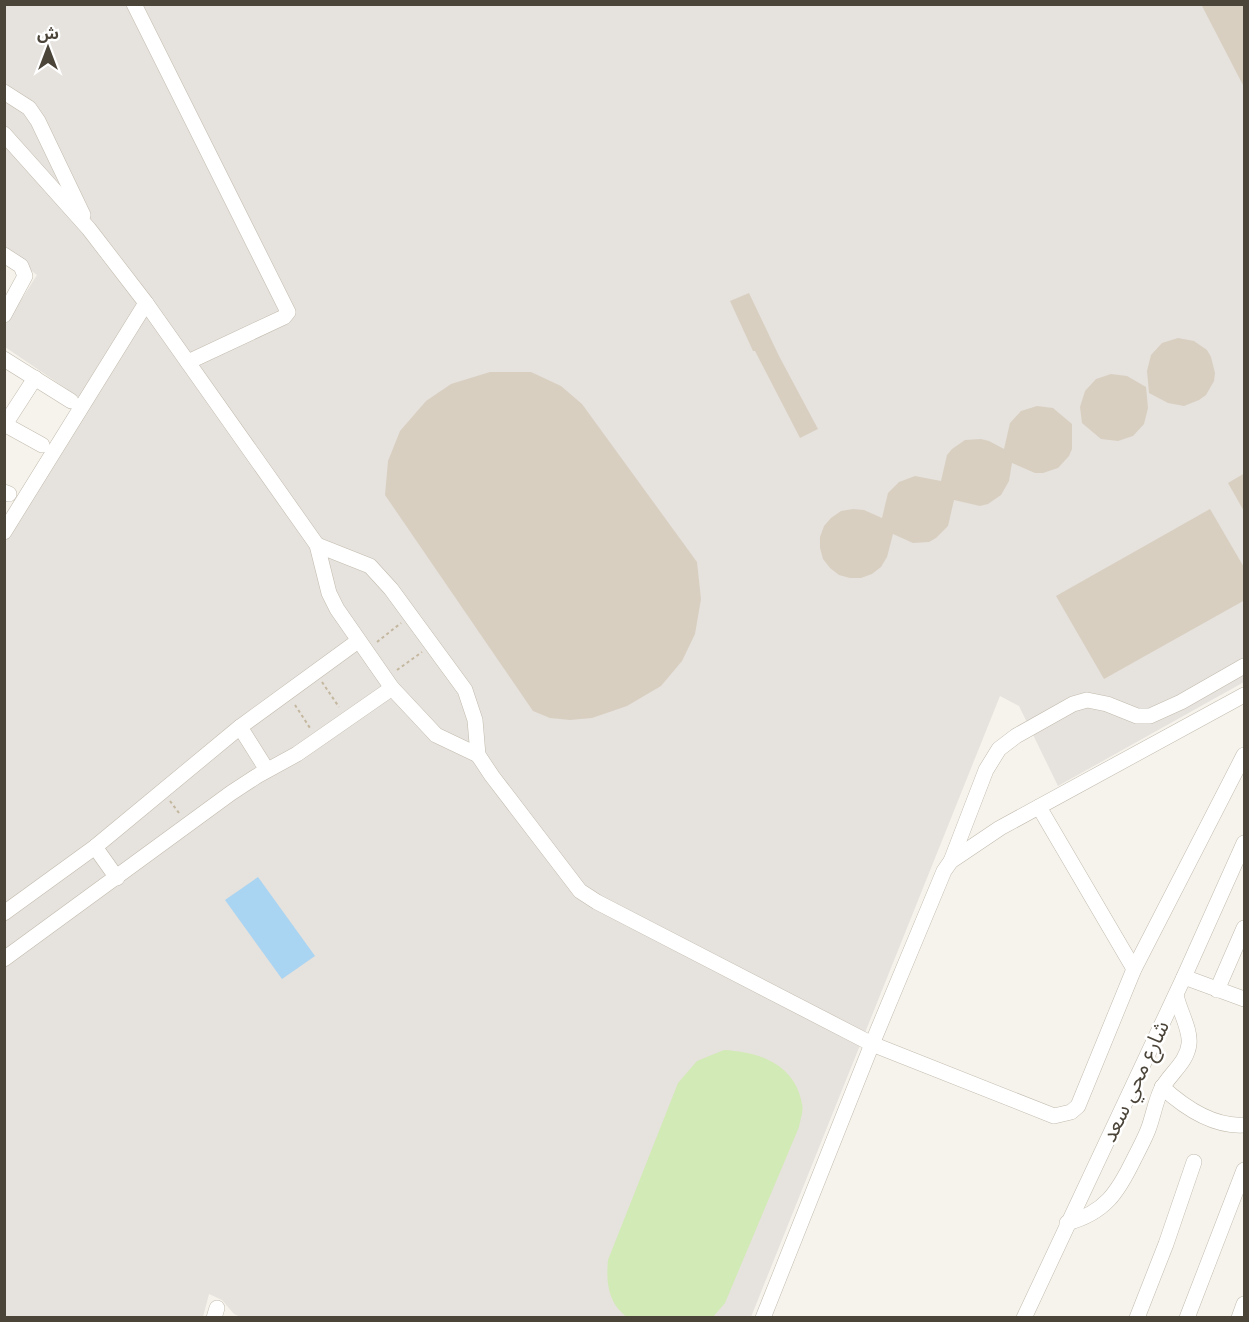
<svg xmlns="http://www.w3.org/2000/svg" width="1249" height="1322" font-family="Inter,'Noto Sans Arabic',sans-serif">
<rect width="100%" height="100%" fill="#f6f3ec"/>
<path fill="#e6e2dd" d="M5,5h1239v677l-186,104 -39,-80 -19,-10 -249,621 -508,1 -9,-4 -12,-14 -13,-6 -6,23h-198v-791l78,-126 -78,-53 -1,-20 33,-52 -32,-24z"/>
<path fill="#d2eab5" d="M724,1050c35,2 71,14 78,54 2,7 -2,16 -3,23l-74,176 -13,15 -85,-1c-19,-14 -21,-35 -19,-57l70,-177 19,-22z"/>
<path fill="#a9d4f2" d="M258,877l57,79 -33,23 -57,-79z"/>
<g fill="#d8cfc1">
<path d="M1201,4h44v85z"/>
<path d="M749,293l30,63 39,73 -18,9 -45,-87h-2l-23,-50z"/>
<path d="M1178,338l16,3 13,9 4,7 4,16 -1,8 -8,14 -7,5 -15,6 -16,-3 -19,-10 -2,-22 4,-16 11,-12z"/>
<path d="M490,372h41l30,14 21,18 115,158 4,37 -6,35 -13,27 -21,25 -34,20 -35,12 -22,2 -20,-2 -17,-7 -148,-216 3,-34 12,-30 26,-30 25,-17z"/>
<path d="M1111,374l16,2 19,11 2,21 -4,16 -11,12 -15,5 -17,-2 -19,-16 -2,-16 5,-16 11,-12z"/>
<path d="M1037,406l16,2 19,16v25l-3,7 -11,12 -15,5h-8l-23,-10 -3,18 -8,14 -13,9 -8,2 -26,-6 -6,26 -12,12 -7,4 -16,1 -20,-9 -6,23 -6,10 -9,7 -11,4h-11l-11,-3 -9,-7 -7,-9 -3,-11v-11l4,-11 7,-8 10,-7 12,-2 11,1 18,8 6,-25 11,-11 16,-6 26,5 6,-26 5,-6 13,-9 16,-1 8,2 15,8 6,-26 11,-12z"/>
<path d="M1245,473v40l-17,-30z"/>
<path d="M1210,509l35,60v31l-141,79 -48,-83z"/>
</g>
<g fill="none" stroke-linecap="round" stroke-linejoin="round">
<defs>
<g id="minor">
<path d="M134,4l154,308 -4,5 -96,45"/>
<path d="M4,92l25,16 9,13 45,94"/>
<path d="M4,134l85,95 57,74 171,242 12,48 8,16 55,79 44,47 42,20"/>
<path d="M4,255l17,11 4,10 -21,39"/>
<path d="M4,359l67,42"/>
<path d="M4,424l38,21"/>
<path d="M4,426l31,-48"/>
<path d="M4,492l5,2"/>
<path d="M4,532l142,-229"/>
<path d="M317,545l53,21 21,23 74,101 10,30 3,35 14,21 88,115 17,11 275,142 182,72 17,-4 7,-6 56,-137 110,-214"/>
<path d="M240,727l27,43"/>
<path d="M1039,807l95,162"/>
<path d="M95,847l22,31"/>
<path d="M951,861l35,-91 13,-21 17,-13 57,-32 14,-4 20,4 30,12h13l31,-14 63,-36"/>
<path d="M4,913l91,-66 145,-120 118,-86"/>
<path d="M4,959l227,-166 26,-17 40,-22 95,-66"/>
<path d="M1184,977l60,22"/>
<path d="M1217,990l27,-62"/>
<path d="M1162,1087c23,21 51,40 82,38"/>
<path d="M1067,1223c38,-10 51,-31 67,-64 5,-10 10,-19 14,-29 5,-13 7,-27 13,-40 8,-16 26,-27 28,-46 2,-14 -10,-34 -13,-49"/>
<path d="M214,1318l3,-10"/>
<path d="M763,1318l109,-274 72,-173 7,-10 49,-33 244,-133"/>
<path d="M1024,1318l160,-341 60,-134"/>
<path d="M1137,1318l29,-74 28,-82"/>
<path d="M1187,1318l57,-148"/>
<path d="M1239,1318l5,-14"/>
</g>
</defs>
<use href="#minor" stroke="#c2bbae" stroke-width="16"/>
<g stroke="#c4b79f" stroke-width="2" stroke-dasharray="3 3" stroke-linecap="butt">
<path d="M377,642l24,-19"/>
<path d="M397,670l25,-18"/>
<path d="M322,682l17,25"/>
<path d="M295,705l15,23"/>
<path d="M170,801l9,12"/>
</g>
<use href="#minor" stroke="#fff" stroke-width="15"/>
</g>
<g text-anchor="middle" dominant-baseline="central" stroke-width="5" stroke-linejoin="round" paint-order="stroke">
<g font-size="21" fill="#4b4439" stroke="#fff">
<text transform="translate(1135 1081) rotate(-65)">شارع محي سعد</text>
</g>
</g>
<rect width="1249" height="1322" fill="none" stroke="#4b4439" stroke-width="12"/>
<g transform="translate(48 48)" stroke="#ffffff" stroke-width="4.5" paint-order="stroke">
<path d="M0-4.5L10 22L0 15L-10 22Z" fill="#4b4439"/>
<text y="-9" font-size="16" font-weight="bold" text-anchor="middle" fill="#4b4439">ش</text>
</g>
</svg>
